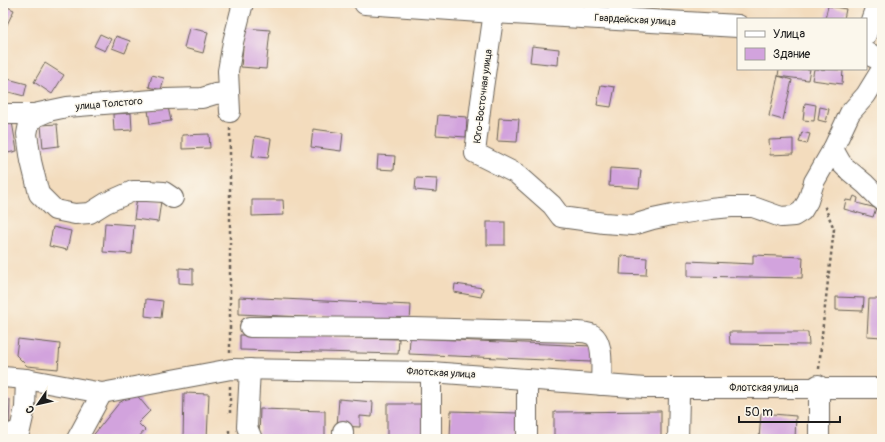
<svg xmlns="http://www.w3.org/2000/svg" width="885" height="442" font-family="Pangolin,sans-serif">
<rect width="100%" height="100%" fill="#fbf7ec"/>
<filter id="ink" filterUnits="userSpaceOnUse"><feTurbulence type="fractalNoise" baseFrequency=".025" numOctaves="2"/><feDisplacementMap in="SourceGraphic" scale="8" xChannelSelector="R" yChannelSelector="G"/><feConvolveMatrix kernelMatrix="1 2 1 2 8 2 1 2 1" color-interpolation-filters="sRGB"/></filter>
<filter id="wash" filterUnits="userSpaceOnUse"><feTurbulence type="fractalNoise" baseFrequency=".012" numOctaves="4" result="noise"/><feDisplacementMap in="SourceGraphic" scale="16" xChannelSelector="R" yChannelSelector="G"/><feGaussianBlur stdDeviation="0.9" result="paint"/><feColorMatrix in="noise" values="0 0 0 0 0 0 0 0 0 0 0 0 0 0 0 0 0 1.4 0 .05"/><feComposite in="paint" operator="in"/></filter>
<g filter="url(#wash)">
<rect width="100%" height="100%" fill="#f3dcbd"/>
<g id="blocks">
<g fill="#d2a3dd">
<path d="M3,5l11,5 -11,23z"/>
<path d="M828,6l18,3 -2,10h-19z"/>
<path d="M189,28l19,4 -5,21 -19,-5z"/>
<path d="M245,28l25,2 -4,39 -25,-2z"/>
<path d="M100,34l11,5 -6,12 -11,-5z"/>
<path d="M116,36l14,5 -5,12 -13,-5z"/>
<path d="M532,46l27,3 -1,16 -28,-3z"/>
<path d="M45,63l19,12 -12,19 -18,-12z"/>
<path d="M779,69h31l-2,11 -30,-4z"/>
<path d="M814,69l29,1 -1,14 -30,-4z"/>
<path d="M152,75l12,3 -3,12 -12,-3z"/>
<path d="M778,76l14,4 -9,40 -14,-4z"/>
<path d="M8,79l19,5 -3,12 -19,-5z"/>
<path d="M601,85l14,2 -4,20 -14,-2z"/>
<path d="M805,103l11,2 -2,16 -11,-1z"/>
<path d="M168,107l3,14 -21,3 -2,-14z"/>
<path d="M820,107l9,2 -3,13 -8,-2z"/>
<path d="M131,113l1,17 -18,1 -1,-17z"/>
<path d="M438,115l29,2 -1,20 -30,-2z"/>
<path d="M499,118l20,1 -2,23 -20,-1z"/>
<path d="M12,122l5,29 -14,3v-30z"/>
<path d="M57,124l2,22 -16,2 -2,-23z"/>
<path d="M313,129l30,4 -2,18 -30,-4z"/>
<path d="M802,132l8,2 -3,10 -8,-2z"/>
<path d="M209,134l1,14 -28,1v-14z"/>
<path d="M255,136l16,3 -3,19 -16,-2z"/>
<path d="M793,139v15l-23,1 -1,-15z"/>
<path d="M378,155l17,1 -1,14 -17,-1z"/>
<path d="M610,168l31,2 -2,18 -30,-2z"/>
<path d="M416,178l21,1 -1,13 -21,-2z"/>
<path d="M854,196l4,2 -1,5 19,5 -3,9 -29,-8 2,-9 6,1z"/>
<path d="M137,197l24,4 -3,21 -24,-3z"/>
<path d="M252,200h31l1,15 -32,1z"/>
<rect x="487" y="222" width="18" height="23"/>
<path d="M105,223l29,2 -2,29 -29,-2z"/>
<path d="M53,227l18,4 -4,19 -18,-4z"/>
<path d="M753,255l50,2 -1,21 -114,-2v-15l65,3z"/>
<path d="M621,256l26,2 -1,17 -26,-1z"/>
<path d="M179,268l14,1v15l-14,-1z"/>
<path d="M455,284l28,4 -2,9 -27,-5z"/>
<path d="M239,297l172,8 -1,17 -171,-8z"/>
<path d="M836,297l28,1 -1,13 -27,-1z"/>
<path d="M146,299l17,2 -2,17 -16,-2z"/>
<path d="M869,299h13v38l-15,-1z"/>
<path d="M729,332h79l1,13 -79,-1z"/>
<path d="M240,335l159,4 -1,15 -158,-4z"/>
<path d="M410,338l182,8 -1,16 -182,-8z"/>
<path d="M18,339l42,5 -2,25 -31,-3 -11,-11z"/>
<path d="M135,393l15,18 -12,12 7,7 -8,9h-45l-1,-1 28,-35z"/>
<path d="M184,393l25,1 -2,45h-24z"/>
<path d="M339,399l34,3 -1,15 -12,-1v11l-23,-1z"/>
<path d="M3,400h7l-1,27h-6z"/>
<rect x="387" y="404" width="37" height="35"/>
<path d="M260,409l65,2v28l-66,-2z"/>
<path d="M451,411l67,2 -1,26 -67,-1z"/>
<path d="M661,411v27l-107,1v-27z"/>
<path d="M761,413l35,3 -1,23h-36z"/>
</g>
</g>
</g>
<g filter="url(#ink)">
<use href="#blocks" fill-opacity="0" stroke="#675f54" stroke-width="1"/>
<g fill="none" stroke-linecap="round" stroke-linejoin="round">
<defs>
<g id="minor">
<path d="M494,12l-13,90 -6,51 42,21 35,31 9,12 43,6 29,2 20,-6 19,-4 39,-6 20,-2h22l28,10 13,-1 8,-5 6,-10 6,-19 19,-33 17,-36 16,-18 16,-26"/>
<path d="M866,35l11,-32"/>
<path d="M49,111l-14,6 -6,7 -2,10 4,27 8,33 16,16 20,4 15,-1 16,-10 27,-12h14l17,1 9,6"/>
<path d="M230,112l-2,-41 5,-29 10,-39"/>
<path d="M3,114h31l33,-7 98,-8 37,-1 13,-4 14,-1"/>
<path d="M833,149l8,14 6,6 18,15 15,15h2"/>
<path d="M250,327l163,1 166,4c4,0 9,1 12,2 14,6 10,38 10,51"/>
<path d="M250,369l-3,58 5,12"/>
<path d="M431,372v67"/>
<path d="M3,377l23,2 76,14 129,-24 200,3 214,16h237"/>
<path d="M818,385l1,3v51"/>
<path d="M3,435h5l12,-5 5,-22 1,-29"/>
<path d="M77,439l25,-46"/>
<path d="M343,439v-8"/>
<path d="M527,439v-60"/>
<path d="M678,439l1,-43"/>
</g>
<g id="major">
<path d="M365,3l129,9 244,14"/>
<path d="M866,53l16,7"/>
</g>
</defs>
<use href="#minor" stroke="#675f54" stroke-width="22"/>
<use href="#major" stroke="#675f54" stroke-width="24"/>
<g stroke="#675f54" stroke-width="2.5" stroke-dasharray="3 3" stroke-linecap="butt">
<path d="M230,128v225"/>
<path d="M819,369l4,-45 11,-95 -10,-24"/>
<path d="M230,413v-27"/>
<path d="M229,439v-11"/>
</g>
<use href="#minor" stroke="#fff" stroke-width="20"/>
<use href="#major" stroke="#fff" stroke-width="22"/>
</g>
</g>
<g text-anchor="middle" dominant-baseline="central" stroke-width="3" stroke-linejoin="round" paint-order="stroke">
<g font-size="10" fill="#1c1c1c" stroke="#fbf7ec">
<text transform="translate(635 20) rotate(3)">Гвардейская улица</text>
<text transform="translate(483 96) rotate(-83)">Юго-Восточная улица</text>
<text transform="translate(109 104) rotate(-5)">улица Толстого</text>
<text transform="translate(441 373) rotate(3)">Флотская улица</text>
<text x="764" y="388">Флотская улица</text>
</g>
</g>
<rect width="885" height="442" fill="none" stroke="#fbf7ec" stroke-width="16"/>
<rect x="737" y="18" width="130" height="52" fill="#fbf7ec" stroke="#a29f99"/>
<rect x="745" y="31" width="20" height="6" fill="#ffffff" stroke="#a29f99"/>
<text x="773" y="38" font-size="12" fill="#1c1c1c">Улица</text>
<rect x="745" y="48" width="20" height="12" fill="#d2a3dd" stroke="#a29f99"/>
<text x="773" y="58" font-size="12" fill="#1c1c1c">Здание</text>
<g transform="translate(38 404) rotate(236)" stroke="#fbf7ec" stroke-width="3" paint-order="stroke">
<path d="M0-3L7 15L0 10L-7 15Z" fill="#1c1c1c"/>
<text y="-6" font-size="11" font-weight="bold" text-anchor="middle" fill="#1c1c1c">С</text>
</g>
<path d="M739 416v6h101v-6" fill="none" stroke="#1c1c1c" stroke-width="2"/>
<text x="745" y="416" font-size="12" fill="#1c1c1c" stroke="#fbf7ec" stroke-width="3" paint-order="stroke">50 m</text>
</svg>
